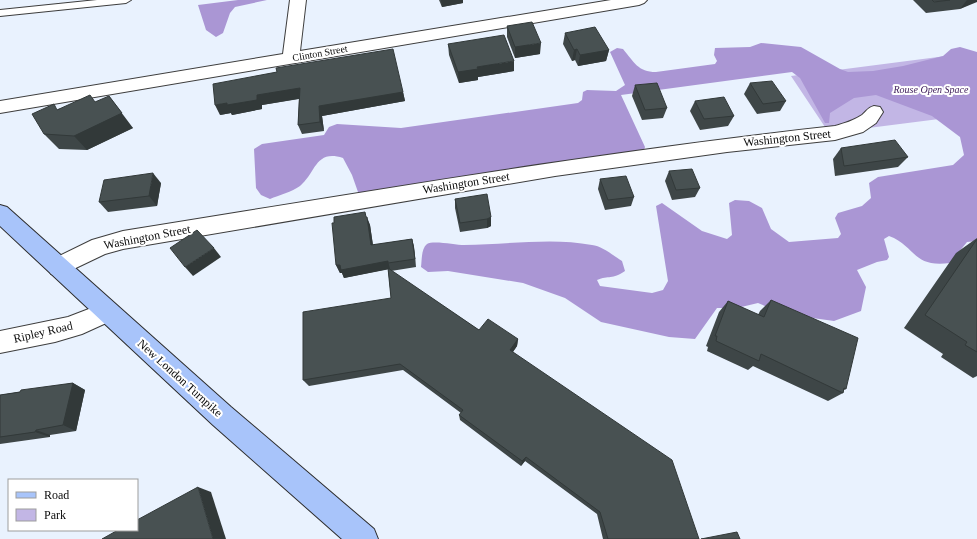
<svg xmlns="http://www.w3.org/2000/svg" width="977" height="539" font-family="'Times New Roman',serif">
<rect width="100%" height="100%" fill="#e9f2fe"/>
<path fill="#c2b6e5" d="M977,52v102l-30,-36 -118,15 -38,-57z"/>
<g fill="#aa96d4">
<path d="M238,0h29l-32,7 -5,6 -7,20 -7,4 -10,-7 -8,-25z"/>
<path d="M761,43l40,4 39,22 8,3 25,-1 30,-5 40,-10 8,-7 9,-2 17,5v189l-10,1 -17,21c-38,5 -34,-17 -61,-27l-5,3 5,18 -2,3 -10,2 -20,8 9,17 -5,24 -27,10 -50,-7 -26,-11 -21,5h-20l-22,31 -26,-2 -68,-15 -36,-24 -42,-15 -75,-12 -20,1 -7,-5c1,-7 0,-18 6,-23 6,-4 29,1 37,1 41,0 87,-8 128,0 10,1 22,11 30,16l3,10c-13,9 -16,4 -28,9l3,6 52,7 11,-3 5,-9 -12,-75 6,-3 40,28 25,8 5,-4 -3,-32 6,-3 14,1 13,7 9,21 18,13 49,-4 3,-4 -6,-16 3,-5 24,-7 9,-8 -2,-15 9,-6 75,-12 11,-10 -4,-18 -28,-21 -56,-21 -22,3 -24,15 -1,10h-4l-25,-45 -8,-6 -171,23 24,52 -1,3 -283,44 -3,-2 -6,-17 -9,-17c-28,-9 -27,15 -43,28 -8,6 -21,9 -30,13l-9,-4 -5,-7 -2,-39 8,-5 62,-9 5,-8 8,-3 64,4 177,-25 4,-3 1,-8 4,-2 29,1 9,-6 -15,-33 7,-4 6,1c11,13 15,23 33,23l59,-8 2,-3 -3,-6 1,-7 35,-1z"/>
</g>
<g fill="none" stroke-linecap="round" stroke-linejoin="round">
<defs>
<path id="service" d="M97,0h34l-5,3 -126,13v-6z"/>
<g id="minor">
<path d="M290,0h16l-6,51 311,-51h36l-3,3 -5,2 -639,108v-12l283,-47z"/>
<path d="M874,106l6,1 3,5 -7,11 -13,9 -28,8 -108,12 -172,24 -432,73 -18,5 -46,22 -8,-2 -3,-7 3,-7 41,-20 31,-9c237,-38 473,-79 712,-105 10,-3 18,-5 27,-11 5,-4 5,-7 12,-9z"/>
<path d="M107,302l8,3 4,7 -4,7 -33,15 -27,8 -55,11v-22l68,-14z"/>
</g>
<path id="secondary" d="M0,205l7,2 224,200 143,122 4,10h-36l-129,-114 -213,-199z"/>
</defs>
<use href="#service" stroke="#3d3d3d" stroke-width="2"/>
<use href="#minor" stroke="#3d3d3d" stroke-width="2"/>
<use href="#secondary" stroke="#2c2c2c" stroke-width="2"/>
<use href="#service" fill="#fff" fill-rule="evenodd"/>
<use href="#minor" fill="#fff" fill-rule="evenodd"/>
<use href="#secondary" fill="#a8c4fa" fill-rule="evenodd"/>
</g>
<g fill="#3e4647">
<path d="M439,0h24v3l-21,4z"/>
<path d="M913,0h64l-17,9 -34,4z"/>
<path d="M507,26l33,28 -25,4 -8,-21z"/>
<path d="M565,33l44,17 -3,11 -28,5 -3,-6 -3,1 -9,-17z"/>
<path d="M448,44l66,27 -36,6v3l-19,3 -10,-28z"/>
<path d="M277,72l126,20 2,9 -83,15 2,15 -22,3 -4,-9 1,-26 -37,6v4l-30,6 -1,-2 -11,2z"/>
<path d="M750,83l36,18 -6,10 -23,3 -13,-20z"/>
<path d="M635,85l32,23 -4,10 -21,2 -10,-24z"/>
<path d="M695,101l39,15 -6,10 -28,4 -10,-19z"/>
<path d="M96,102l37,26 -46,22 -28,-1 -15,-15 14,-25z"/>
<path d="M841,148l67,9 -10,10 -63,9 -2,-17z"/>
<path d="M669,171l31,17 -5,9 -23,3 -7,-19z"/>
<path d="M600,179l34,18 -3,9 -26,4 -7,-21z"/>
<path d="M161,183l-4,23 -49,6 -9,-10z"/>
<path d="M455,199l36,18v9l-4,2 -27,4 -5,-24z"/>
<path d="M366,217l4,8 3,20 39,-6 2,8 2,20 -25,4 88,59 39,9 -1,7 -4,6 186,187h-96l-6,-25 -72,-53 -4,5 -61,-46 -1,-5 2,-2 -58,-43 -94,16 -6,-6 88,-82 -3,-29 -44,9 -2,-5h-2l-4,-8z"/>
<path d="M977,238v138l-4,2 -32,-21 2,-3 -39,-26 52,-75z"/>
<path d="M771,300l75,89 -2,1 -1,3 -15,8 -75,-35 -5,4 -41,-19 1,-4 -2,-1 13,-34 9,-11 30,14 2,-4z"/>
<path d="M73,383l12,7 -9,41 -26,4v2l-50,7v-49z"/>
</g>
<g fill="#323939">
<path d="M441,0h22v3l-21,4z"/>
<path d="M967,0h10v2l-17,7z"/>
<path d="M541,43l-1,11 -25,4v-11z"/>
<path d="M577,49l-2,11 -3,1 2,-11z"/>
<path d="M609,50l-3,11 -28,5 2,-11z"/>
<path d="M514,61v10l-36,6v3l-19,3 -1,-11 19,-5z"/>
<path d="M300,88l3,10 -41,7v4l-30,6 -1,-2 -11,2 -5,-10 42,-10z"/>
<path d="M403,92l2,9 -83,15 2,15 -4,-9 -1,-16z"/>
<path d="M109,96l24,32 -46,22 -13,-14z"/>
<path d="M153,173l8,10 -4,23 -8,-10z"/>
<path d="M367,217l3,8 4,28 -3,-8z"/>
<path d="M491,217v9l-4,2v-9z"/>
<path d="M412,239l2,8 2,20 -1,-8z"/>
<path d="M214,248l7,9 -28,19 -8,-9z"/>
<path d="M388,261l2,8 -46,9 -2,-5h-2l-4,-8z"/>
<path d="M518,339l-1,7 -8,11 1,-7z"/>
<path d="M73,383l12,7 -9,41 -13,-6z"/>
<path d="M36,430l14,5v2l-15,-5z"/>
<path d="M526,457l-1,4 -4,5 1,-5z"/>
<path d="M198,487l13,5 15,47h-13z"/>
</g>
<g fill="#485152" stroke="#323939">
<path d="M932,0h18l-16,2z"/>
<path d="M532,22l9,21 -26,4 -8,-21z"/>
<path d="M595,27l14,23 -29,5 -3,-6 -3,1 -9,-17z"/>
<path d="M504,35l10,26 -37,6 1,2 -20,3 -10,-28z"/>
<path d="M393,49l10,43 -84,14 1,16 -22,3 2,-37 -43,7v5l-30,5v-2l-12,2 -2,-21 64,-12 -1,-4z"/>
<path d="M772,81l14,20 -23,3 -13,-21z"/>
<path d="M657,83l10,25 -22,2 -10,-25z"/>
<path d="M90,95l5,7 14,-6 13,17 -48,23 -30,-2 -12,-20 22,-10 3,6z"/>
<path d="M724,97l10,19 -30,3 -9,-18z"/>
<path d="M895,140l13,17 -64,9 -3,-18z"/>
<path d="M692,169l8,19 -24,2 -7,-19z"/>
<path d="M153,173l-4,23 -50,6 5,-22z"/>
<path d="M626,176l8,21 -26,3 -8,-21z"/>
<path d="M487,194l4,23 -4,2 -27,4 -5,-24z"/>
<path d="M365,212l1,5h1l4,28 41,-6 3,20 -27,4v-2l-47,9 -1,-5h-4l-4,-42h2v-6z"/>
<path d="M197,230l17,18 -29,19 -15,-19z"/>
<path d="M977,239v113l-12,-7 2,-3 -42,-27z"/>
<path d="M388,268l91,62 9,-11 30,20 -8,11 162,110 27,79h-91l-8,-27 -74,-55 -4,4 -63,-46 4,-5 -63,-46 -97,16v-68l88,-14z"/>
<path d="M771,300l87,38 -12,51 -2,-1 -1,5 -82,-39 -2,7 -43,-20 1,-5h-2l13,-35 36,16z"/>
<path d="M73,383l-10,42 -27,5 -1,2 -35,5v-42l20,-3 1,-2z"/>
<path d="M198,487l15,52h-111l16,-9h19v-10z"/>
<path d="M737,532l3,7h-39z"/>
</g>
<g text-anchor="middle" dominant-baseline="central" stroke-width="4" stroke-linejoin="round" paint-order="stroke">
<g font-size="10" fill="#0a0a0a" stroke="#fff">
<text transform="translate(320 53) rotate(-10)">Clinton Street</text>
</g>
<g font-size="10" font-style="italic" fill="#42205d" stroke="#fff">
<text x="931" y="89">Rouse Open Space</text>
</g>
<g font-size="12" fill="#0a0a0a" stroke="#fff">
<text transform="translate(787 138) rotate(-6)">Washington Street</text>
<text transform="translate(466 183) rotate(-9)">Washington Street</text>
<text transform="translate(147 237) rotate(-11)">Washington Street</text>
<text transform="translate(43 332) rotate(-13)">Ripley Road</text>
<text transform="translate(180 378) rotate(42)">New London Turnpike</text>
</g>
</g>
<rect x="8" y="479" width="130" height="52" fill="#ffffff" stroke="#9d9d9d"/>
<rect x="16" y="492" width="20" height="6" fill="#a8c4fa" stroke="#9d9d9d"/>
<text x="44" y="499" font-size="12" fill="#0a0a0a">Road</text>
<rect x="16" y="509" width="20" height="12" fill="#c2b6e5" stroke="#9d9d9d"/>
<text x="44" y="519" font-size="12" fill="#0a0a0a">Park</text>
</svg>
